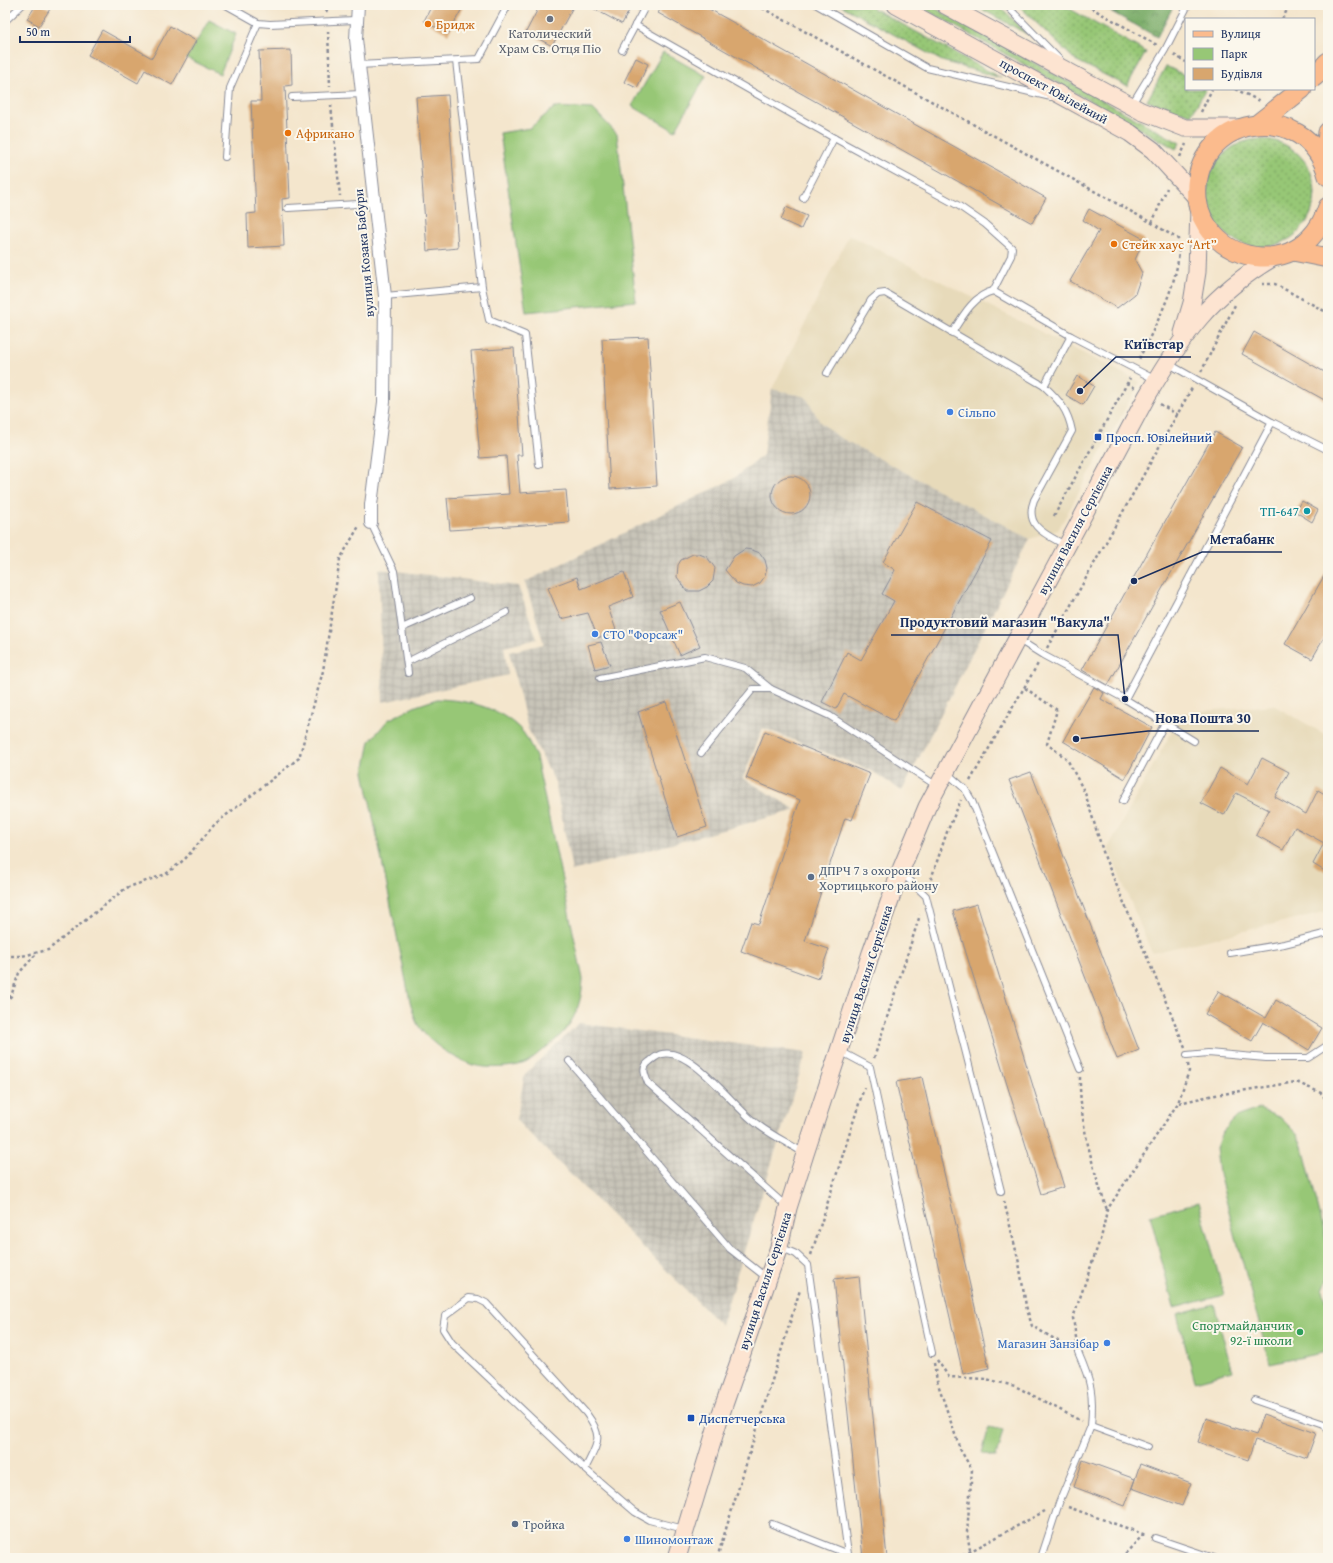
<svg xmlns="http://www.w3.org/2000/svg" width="1333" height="1563" font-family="'Gentium Book Plus',serif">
<defs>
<pattern id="industrial-grid" width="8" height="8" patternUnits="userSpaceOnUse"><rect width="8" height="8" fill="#c8c4b8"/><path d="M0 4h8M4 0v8" fill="none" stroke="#aba9a1"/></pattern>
<pattern id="grass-dots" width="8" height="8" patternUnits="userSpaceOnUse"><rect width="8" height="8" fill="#97c776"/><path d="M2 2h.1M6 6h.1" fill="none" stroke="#7aa264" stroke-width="1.8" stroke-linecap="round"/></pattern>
<pattern id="forest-crowns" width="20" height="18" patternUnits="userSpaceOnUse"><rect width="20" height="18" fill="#79ac67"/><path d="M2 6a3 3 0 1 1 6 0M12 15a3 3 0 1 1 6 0" fill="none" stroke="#628c58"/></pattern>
</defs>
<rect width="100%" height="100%" fill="#fbf7ec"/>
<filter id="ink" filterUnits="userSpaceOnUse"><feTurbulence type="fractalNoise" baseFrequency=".025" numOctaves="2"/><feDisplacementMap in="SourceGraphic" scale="8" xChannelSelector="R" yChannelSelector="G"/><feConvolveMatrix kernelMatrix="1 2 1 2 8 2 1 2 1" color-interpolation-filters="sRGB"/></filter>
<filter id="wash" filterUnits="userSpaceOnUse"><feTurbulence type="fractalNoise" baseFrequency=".012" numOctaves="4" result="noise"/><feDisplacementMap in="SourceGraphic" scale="16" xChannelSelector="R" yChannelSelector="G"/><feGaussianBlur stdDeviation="0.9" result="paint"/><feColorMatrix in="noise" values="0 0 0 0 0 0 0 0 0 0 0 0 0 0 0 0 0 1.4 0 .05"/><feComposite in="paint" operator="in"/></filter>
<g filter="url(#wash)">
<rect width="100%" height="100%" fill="#f4e6cd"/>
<g fill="#e7daba">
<path d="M849,235l291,147 -82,148 -28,9 -193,-103 -17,-14 -14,-25 -34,-8z"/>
<path d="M1273,705l55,31v175l-176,42 -44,-105 74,-135z"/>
</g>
<g fill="url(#industrial-grid)">
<path d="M772,389l34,8 14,25 17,14 193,103 -128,252 -30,-20 -109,-43 -20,50 53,32 -224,61 -17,-89 -27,-53 -19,-77 35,-8 -19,-62 208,-103 30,-24z"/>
<path d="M379,569l139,17 19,53 -33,8 4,28 -125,27z"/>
<path d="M579,1023l227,30 -85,272 -205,-205 9,-46z"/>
</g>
<g fill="url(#grass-dots)" stroke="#597b6a">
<path d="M840,5h27l134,73 -59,-17z"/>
<path d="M917,5h12l251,138 -4,6z"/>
<path d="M974,5h25l28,29z"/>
<path d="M1018,5h45l83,47 -19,34 -52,-26z"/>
<path d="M1166,66l20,10v13h20l-15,26 -44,-14z"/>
<circle cx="1261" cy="193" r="54"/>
</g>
<path fill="url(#forest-crowns)" stroke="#4a6e62" d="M1099,5h75l-17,32z"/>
<g fill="#97c776" stroke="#597b6a">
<path d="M209,20l27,14 -16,40 -33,-16z"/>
<path d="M663,52l43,24 -31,55 -43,-25z"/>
<path d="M555,107l38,2 24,25 19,167 -110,11 -26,-179 30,-5z"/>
<path d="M437,699c29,1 58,7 80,27 9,7 14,21 19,31l47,222c-2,34 -15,54 -43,73 -5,4 -10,9 -15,11 -13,5 -38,6 -52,2 -20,-7 -48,-24 -57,-44 -2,-5 -3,-10 -5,-15l-47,-234 6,-31 18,-21 28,-14z"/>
<path d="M1259,1109l22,9 16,16 8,21 23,92v30l-5,13 5,24v36l-6,3 -52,11 -51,-190 -3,-26 6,-16 16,-16z"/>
<path d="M1199,1202l25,93 -50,13 -24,-93z"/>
<path d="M1214,1304l18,67 -37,10 -18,-67z"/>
<path d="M989,1427l14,3 -7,27 -14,-4z"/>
</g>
<g id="blocks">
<g fill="#d8a66e">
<path d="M36,5h7l7,4 -11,17 -12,-7z"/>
<path d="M432,5h32l-16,29 -24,-13z"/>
<path d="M540,5h34l-22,41 -26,-14z"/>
<path d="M587,5h45l-10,19z"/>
<path d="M663,5h39l344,193 -14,25 -374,-210z"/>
<path d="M170,26l26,15 -24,44 -27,-15 -7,13 -50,-28 14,-25 50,28z"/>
<path d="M291,50l1,35 -7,1 5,112 -8,1 2,47 -36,2 -1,-34 9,-1 -5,-112h10l-2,-50z"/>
<path d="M636,58l12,6 -11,24 -13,-6z"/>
<path d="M448,95l10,153 -31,3 -11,-154z"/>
<path d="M786,207l21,9 -6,13 -20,-9z"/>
<path d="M1089,209l55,30 -9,21 7,13 -7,21 -18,14 -47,-27 29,-50 -16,-11z"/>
<path d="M1254,332l74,42v28l-86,-48z"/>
<path d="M648,337l9,149 -47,3 -8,-150z"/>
<path d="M514,348l8,107h-5l3,38 46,-3 3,32 -119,8 -3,-32 62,-4 -3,-38 -26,2 -9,-107z"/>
<path d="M1077,376l17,10 -11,19 -17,-10z"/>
<path d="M1215,432l27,15 -134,238 -26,-15z"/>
<circle cx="791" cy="495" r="19"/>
<path d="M1302,501l16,9 -6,12 -16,-10z"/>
<path d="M917,502l75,39 -98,180 -50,-27 -8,15 -14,-7 25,-50 14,8 33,-59 -12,-7 13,-24 -12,-8z"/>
<path d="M745,549l7,1 8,3 5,7 2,8 -2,8 -5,7 -8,4 -9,-1 -7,-3 -11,-13 9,-14z"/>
<path d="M693,554h6l8,3 8,11 -2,13 -6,6 -8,4h-12l-10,-14 1,-12 3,-5z"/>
<path d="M1328,569v62l-16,28 -27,-15z"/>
<path d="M624,572l9,25 -25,10 8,23 -18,8 -10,-25 -27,6 -13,-31 29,-11 4,12z"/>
<path d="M680,602l20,44 -20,9 -20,-45z"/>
<path d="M601,642l9,23 -15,4 -7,-24z"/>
<path d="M1094,687l10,6 -3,6 51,28 -27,52 -62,-38z"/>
<path d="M666,702l41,125 -30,10 -39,-125z"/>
<path d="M765,731l105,43 -18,46 -7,-2 -40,123 24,8 -11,30 -77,-28 10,-29 8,2 41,-124 -54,-22z"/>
<path d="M1262,758l27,14 -14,25 31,17 12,-24 10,6v77l-15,-9 11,-21 -29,-16 -12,23 -27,-15 13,-25 -33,-17 -12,22 -23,-12 19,-35 28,16z"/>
<path d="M1031,772l108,278 -22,9 -108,-279z"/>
<path d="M977,904l87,283 -23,7 -88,-283z"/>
<path d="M1219,991l47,27 10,-18 46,28 -13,22 -46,-28 -11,19 -47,-27z"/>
<path d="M922,1077l67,291 -26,6 -67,-292z"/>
<path d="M859,1276l28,282h-24l-29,-279z"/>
<path d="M1263,1414l53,19 -9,25 -52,-18 -7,20 -50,-18 8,-24 50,17z"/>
<path d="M1083,1460l52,19 -10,27 -51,-19z"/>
<path d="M1140,1464l51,19 -9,23 -50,-18z"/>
</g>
</g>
</g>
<g filter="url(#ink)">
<use href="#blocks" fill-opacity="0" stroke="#888a96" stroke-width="1"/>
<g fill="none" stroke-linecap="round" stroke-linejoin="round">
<defs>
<g id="lane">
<path d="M226,5l32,18 12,1 85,-4"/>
<path d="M817,5l110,63 124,29"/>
<path d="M1006,5l54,55"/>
<path d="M5,21l17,-16"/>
<path d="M635,25l199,113 125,68 26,18 27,24 -1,8 -18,35 78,45"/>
<path d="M622,50l24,-45"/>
<path d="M358,65l121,-6 29,-54"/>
<path d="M292,97l70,-3"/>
<path d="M1132,104l33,-54 23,-45"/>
<path d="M225,157l5,-69 28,-65"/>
<path d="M803,198l31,-60"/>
<path d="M288,208l87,-5"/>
<path d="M482,287l7,33 36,15 14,130"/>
<path d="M385,296l97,-9 -26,-226"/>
<path d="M952,333c10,-16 22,-38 41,-42"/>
<path d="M1169,364l103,58"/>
<path d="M827,373l44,-73 7,-6 7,-1 159,93c15,14 24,24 28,45l-38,69c-10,26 11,34 31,45"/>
<path d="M1044,386l27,-50 85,44"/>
<path d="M371,523l23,48 14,102"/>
<path d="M402,628l68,-30"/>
<path d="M1019,640l24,15 82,44 147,-277 56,28"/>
<path d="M407,662l100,-50"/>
<path d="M600,678l105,-21 40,11 26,21"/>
<path d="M1125,699l69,42"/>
<path d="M701,753l52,-64h18l59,27 107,70"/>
<path d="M947,773l18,16 7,12 108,268"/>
<path d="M1123,801l42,-78"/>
<path d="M901,872l25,24 75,295"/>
<path d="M1230,953l54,-9 44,-11"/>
<path d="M840,1051l30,16 62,286"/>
<path d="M1187,1055l21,-2 58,5h42l20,-13"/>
<path d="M569,1061l161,188 37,29"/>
<path d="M787,1207l-139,-124c-3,-8 -7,-15 1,-21 4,-3 8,-7 13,-8 30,-7 73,55 95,70 14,11 31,19 47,29"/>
<path d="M1078,1352c13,30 16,41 13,74"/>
<path d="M1254,1400l70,24 4,6"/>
<path d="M585,1469c12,-25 20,-31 1,-56l-100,-110 -8,-4 -9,-1 -24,18 -2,13 9,14 133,126 50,43 14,8 35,9"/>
<path d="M772,1524l76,30 -40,-289 -12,-11 -16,-7"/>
<path d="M1155,1538l59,20"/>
<path d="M1041,1558l18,-55 32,-77 57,21"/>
</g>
<path id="street" d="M358,5l-2,34 29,257 -1,106 -13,103v18"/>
<g id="secondary">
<path d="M896,5l234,128 23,17 44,48"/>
<path d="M945,5l196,106 44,17h54"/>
<path d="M1183,333l9,-30 5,-31 2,-64"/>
<path d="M677,1558l42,-139 60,-172 9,-39 17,-54 66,-201 29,-81 27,-65 220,-411c37,-63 63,-101 127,-139"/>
</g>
<g id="primary">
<path d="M1314,77l14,-15"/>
<path d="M1259,123l43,-34"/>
<path d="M1325,164l3,-32"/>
<path d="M1328,176c-21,-81 -138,-61 -131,23 1,12 8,25 16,35 24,28 71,32 97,4 9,-9 14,-19 18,-31"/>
<path d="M1293,251l35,7"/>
</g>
</defs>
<use href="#lane" stroke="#888a96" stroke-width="8"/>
<use href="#street" stroke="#888a96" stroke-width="14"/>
<use href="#secondary" stroke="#888a96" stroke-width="19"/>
<use href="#primary" stroke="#888a96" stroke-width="21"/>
<g stroke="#888a96" stroke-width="2.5" stroke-dasharray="3 3" stroke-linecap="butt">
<path d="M757,5l395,218 26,16c6,36 -24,89 -40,122"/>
<path d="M1086,5l71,40"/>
<path d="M326,12l3,-7"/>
<path d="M1282,19l8,-14"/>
<path d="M328,31l2,55"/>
<path d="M1174,55l12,7"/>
<path d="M1235,89l25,12"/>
<path d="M331,105l9,91"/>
<path d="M1201,112l11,-23"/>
<path d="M1180,157l6,-13"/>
<path d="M1152,223l15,-35"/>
<path d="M1262,284h13l53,29"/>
<path d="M1201,372l34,-67"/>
<path d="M1127,383l8,5"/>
<path d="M1160,404l18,11"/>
<path d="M1054,516l76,-138"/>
<path d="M1047,648l145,-260"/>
<path d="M1025,688l32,22 -10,34 20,15 18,34 20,65 80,189"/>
<path d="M970,781l69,-119"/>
<path d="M929,885l18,-53 14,-32"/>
<path d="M5,956h17l26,-6 78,-62 40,-14 19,-15 30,-35 84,-66 24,-87 17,-112 19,-33"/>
<path d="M5,1002l6,-6 8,-23 18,-20"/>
<path d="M874,1058l46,-143"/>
<path d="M1080,1077c-1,43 13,92 27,133"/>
<path d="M1179,1103l31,-7 86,-14 25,11 7,9"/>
<path d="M1004,1201l15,62 7,43 6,20 38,22"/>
<path d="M811,1255l53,-167"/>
<path d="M1077,1344l-4,-26 29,-84 5,-24 71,-107 11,-32 -1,-7"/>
<path d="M937,1360l12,17 37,2 29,7 66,35"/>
<path d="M934,1363l3,18 23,68 12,21 -5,62 3,18"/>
<path d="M1068,1507l78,28"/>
<path d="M717,1558l83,-268"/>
<path d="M958,1558l87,-47"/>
<path d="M1121,1558l23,-24"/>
</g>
<use href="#lane" stroke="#fff" stroke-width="6"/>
<use href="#street" stroke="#fff" stroke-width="12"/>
<use href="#secondary" stroke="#fde4d1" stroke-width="17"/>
<use href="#primary" stroke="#fbbb8d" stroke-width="19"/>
</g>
</g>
<circle fill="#6b7280" stroke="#fbf7ec" stroke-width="1.5" cx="550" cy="19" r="4"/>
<g fill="#e8710a" stroke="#fbf7ec" stroke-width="1.5">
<circle cx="428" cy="24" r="4"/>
<circle cx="288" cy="133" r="4"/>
<circle cx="1114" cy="244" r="4"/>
</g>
<g fill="#3f7fe0" stroke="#fbf7ec" stroke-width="1.5">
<circle cx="950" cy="412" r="4"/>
<circle cx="595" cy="634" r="4"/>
<circle cx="1107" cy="1343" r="4"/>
<circle cx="627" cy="1539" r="4"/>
</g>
<g fill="#1a4fb4" stroke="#fbf7ec" stroke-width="1.5">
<rect x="1094" y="433" width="8" height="8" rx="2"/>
<rect x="687" y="1414" width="8" height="8" rx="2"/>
</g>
<circle fill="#0f9aa8" stroke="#fbf7ec" stroke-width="1.5" cx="1307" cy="511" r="4"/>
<g fill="#5c6f8a" stroke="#fbf7ec" stroke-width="1.5">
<circle cx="811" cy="877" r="4"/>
<circle cx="515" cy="1524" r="4"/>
</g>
<circle fill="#2e9e5b" stroke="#fbf7ec" stroke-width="1.5" cx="1300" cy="1332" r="4"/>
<g text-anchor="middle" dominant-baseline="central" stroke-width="4" stroke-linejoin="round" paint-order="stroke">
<g font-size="13" fill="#c56008" stroke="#fbf7ec" text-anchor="start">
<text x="436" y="24">Бридж</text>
<text x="296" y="133">Африкано</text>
<text x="1122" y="244">Стейк хаус “Art”</text>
</g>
<g font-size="13" fill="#5b616d" stroke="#fbf7ec">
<text x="550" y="33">Католический<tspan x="550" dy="15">Храм Св. Отця Піо</tspan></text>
</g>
<g font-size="13" fill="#1b2f5e" stroke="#fbf7ec">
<text transform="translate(1054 91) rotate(29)">проспект Ювілейний</text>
<text transform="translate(364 253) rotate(-95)">вулиця Козака Бабури</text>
<text transform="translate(1075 530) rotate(-62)">вулиця Василя Сергієнка</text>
<text transform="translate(866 974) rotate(-72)">вулиця Василя Сергієнка</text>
<text transform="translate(765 1281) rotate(-72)">вулиця Василя Сергієнка</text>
</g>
<g font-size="13" fill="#366cbe" stroke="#fbf7ec" text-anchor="start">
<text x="958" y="412">Сільпо</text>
<text x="603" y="634">СТО "Форсаж"</text>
<text x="1099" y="1343" text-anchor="end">Магазин Занзібар</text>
<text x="635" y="1539">Шиномонтаж</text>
</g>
<g font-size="13" fill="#164399" stroke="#fbf7ec" text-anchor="start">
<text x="1106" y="437">Просп. Ювілейний</text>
<text x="699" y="1418">Диспетчерська</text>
</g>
<g font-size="13" fill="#0d838f" stroke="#fbf7ec" text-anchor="end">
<text x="1299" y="511">ТП-647</text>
</g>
<g font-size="13" fill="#4e5e75" stroke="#fbf7ec" text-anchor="start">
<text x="819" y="870">ДПРЧ 7 з охорони<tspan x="819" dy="15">Хортицького району</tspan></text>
<text x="523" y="1524">Тройка</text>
</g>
<g font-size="13" fill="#27864d" stroke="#fbf7ec" text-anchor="end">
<text x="1292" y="1325">Спортмайданчик<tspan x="1292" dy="15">92-ї школи</tspan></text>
</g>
</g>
<path fill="none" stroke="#1b2f5e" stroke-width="1.5" d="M1080 391L1116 357H1191M1134 581L1202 552H1282M1125 699L1118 635H891M1076 739L1148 731H1259"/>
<g fill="#1b2f5e" stroke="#fbf7ec" stroke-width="1.5">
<circle cx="1080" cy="391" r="4"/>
<circle cx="1134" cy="581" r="4"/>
<circle cx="1125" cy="699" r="4"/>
<circle cx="1076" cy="739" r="4"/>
</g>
<g font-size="14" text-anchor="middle" font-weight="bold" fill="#1b2f5e" stroke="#fbf7ec" stroke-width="4" stroke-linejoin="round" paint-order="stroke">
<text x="1154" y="349">Київстар</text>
<text x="1242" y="544">Метабанк</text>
<text x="1005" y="627">Продуктовий магазин "Вакула"</text>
<text x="1203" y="723">Нова Пошта 30</text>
</g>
<rect width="1333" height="1563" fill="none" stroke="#fbf7ec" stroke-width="20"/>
<rect x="1185" y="18" width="130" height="72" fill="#fbf7ec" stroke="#a1a7b3"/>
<rect x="1193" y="31" width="20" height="6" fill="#fbbb8d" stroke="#a1a7b3"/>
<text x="1221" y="38" font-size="12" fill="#1b2f5e">Вулиця</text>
<rect x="1193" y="48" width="20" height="12" fill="#97c776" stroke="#a1a7b3"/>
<text x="1221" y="58" font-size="12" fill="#1b2f5e">Парк</text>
<rect x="1193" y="68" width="20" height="12" fill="#d8a66e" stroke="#a1a7b3"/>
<text x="1221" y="78" font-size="12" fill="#1b2f5e">Будівля</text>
<path d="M20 36v6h110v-6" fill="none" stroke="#1b2f5e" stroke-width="2"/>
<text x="26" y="36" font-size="12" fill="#1b2f5e" stroke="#fbf7ec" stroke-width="3" paint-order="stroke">50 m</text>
</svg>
